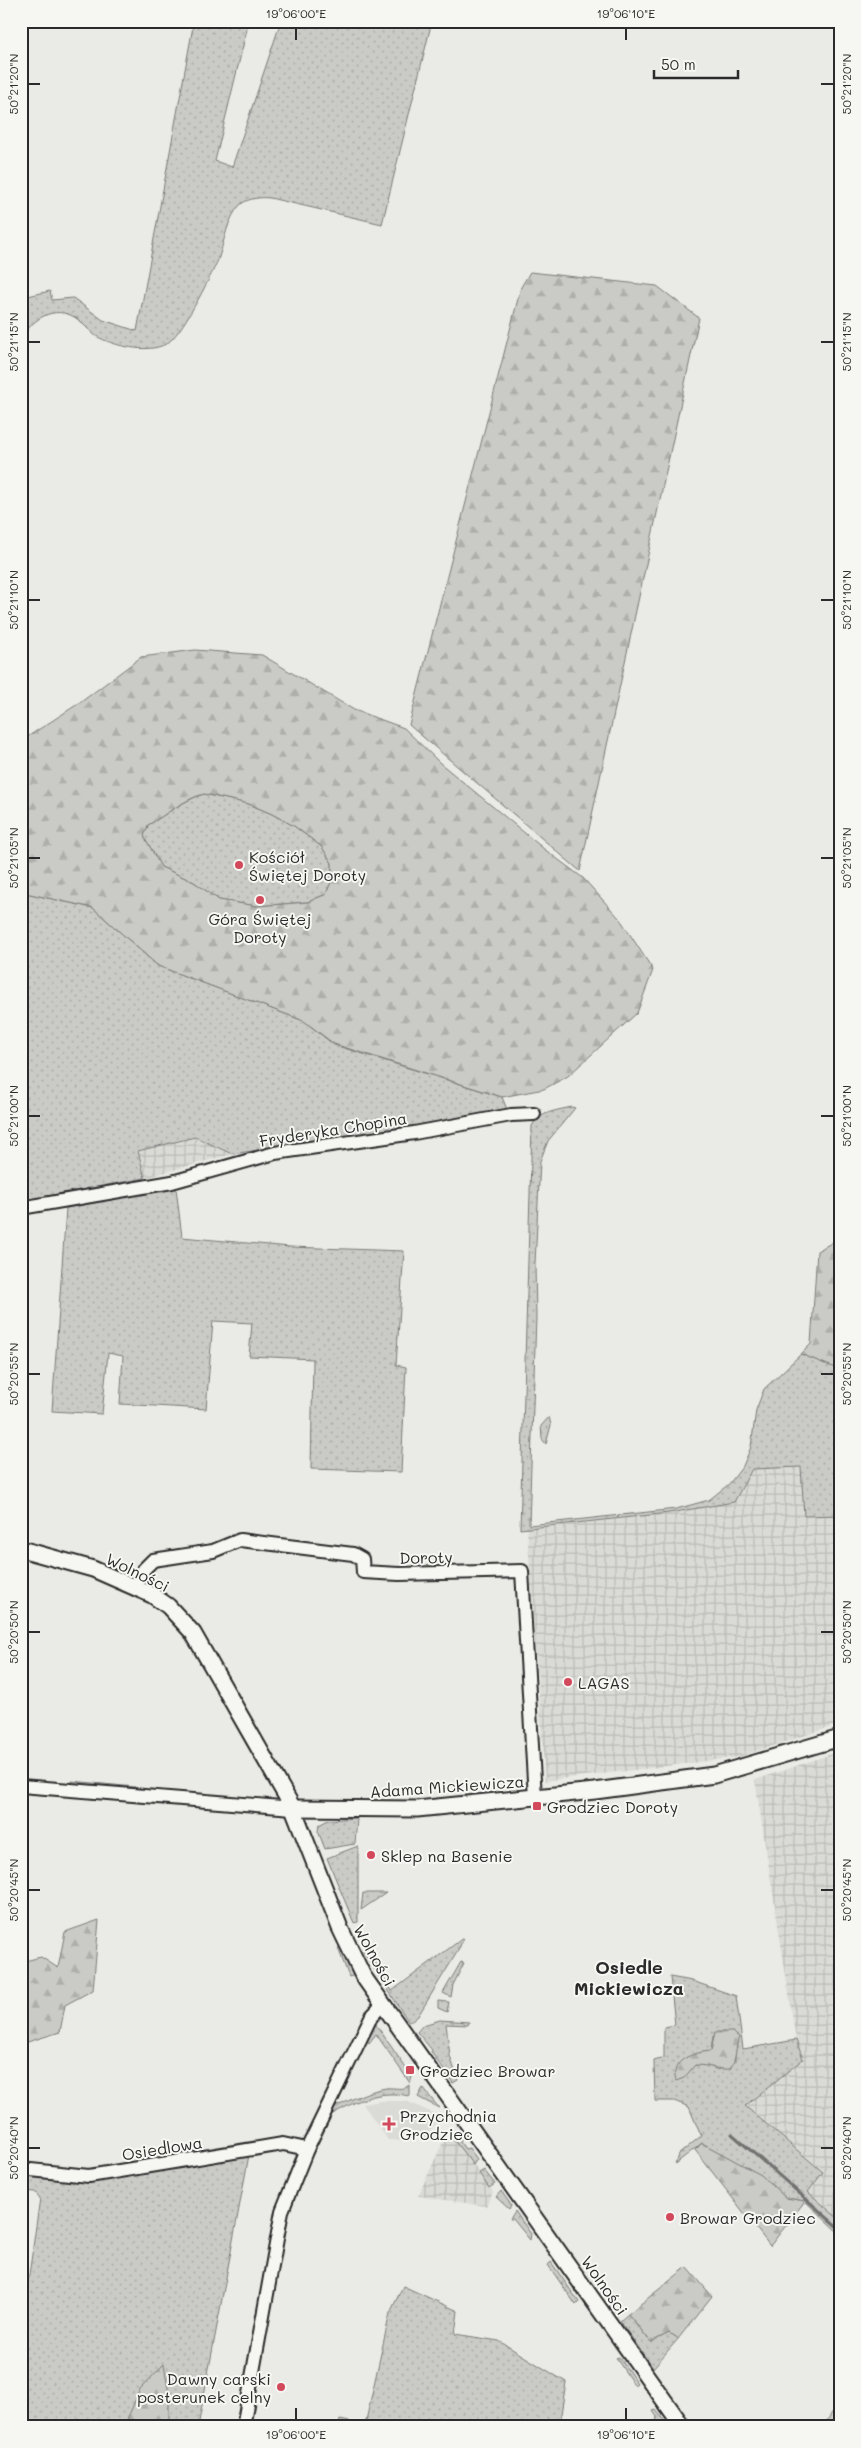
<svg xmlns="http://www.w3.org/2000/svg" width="861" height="2448" font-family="Mali,sans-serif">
<defs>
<pattern id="industrial-grid" width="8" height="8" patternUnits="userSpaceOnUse" patternTransform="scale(1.25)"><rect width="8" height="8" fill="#dadad6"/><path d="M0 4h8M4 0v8" fill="none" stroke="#bbbbb8"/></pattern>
<pattern id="grass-dots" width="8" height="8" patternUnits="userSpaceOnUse" patternTransform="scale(1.25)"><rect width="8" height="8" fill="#cacac7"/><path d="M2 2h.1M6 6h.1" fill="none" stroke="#aeaeab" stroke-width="1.8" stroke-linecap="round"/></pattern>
<pattern id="forest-firs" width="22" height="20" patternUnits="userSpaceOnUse" patternTransform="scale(1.25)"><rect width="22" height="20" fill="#cacac7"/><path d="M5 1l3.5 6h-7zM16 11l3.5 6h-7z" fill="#aeaeab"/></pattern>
</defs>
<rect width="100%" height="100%" fill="#eaeae6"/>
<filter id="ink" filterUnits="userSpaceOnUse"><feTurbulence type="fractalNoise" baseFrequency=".02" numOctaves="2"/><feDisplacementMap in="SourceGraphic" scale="10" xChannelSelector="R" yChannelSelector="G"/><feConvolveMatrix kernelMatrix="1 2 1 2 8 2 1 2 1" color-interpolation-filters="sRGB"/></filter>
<g filter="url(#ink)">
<g fill="#dadad6">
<path d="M840,1810v51h-1l-11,-49z"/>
<path d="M381,2101h25l35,16 -17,20 -19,4 -17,-1 -25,-36z"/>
</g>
<g fill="url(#industrial-grid)">
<path d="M195,1137l37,17 -87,24 -7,-27z"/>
<path d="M801,1467l4,48h35v209l-101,33 -194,24 -18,-252 142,-16 64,-11 19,-33z"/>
<path d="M840,1751v59l-12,3 12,48v361l-32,-30 15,-21 -78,-65 58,-47 -7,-20 -41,-259z"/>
<path d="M455,2138l38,54 -7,14 -68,-10 25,-54z"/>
</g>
<g fill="url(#grass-dots)" stroke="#7a7a79" fill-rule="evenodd">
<path d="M194,21h55l-34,140 17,6 49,-146h151l-50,203 -112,-26c-9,-1 -21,0 -29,6 -14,13 -17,40 -23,56 -8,18 -37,76 -52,84 -19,10 -52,2 -70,-8 -7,-5 -13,-13 -20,-18 -22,-14 -45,1 -55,22v-54l7,10 22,-5 2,9 21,-2 30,22 34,11z"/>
<path d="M204,794l45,10 23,10 22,12 28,21 10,16v17l-6,14 -18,8 -51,4 -38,-6 -25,-18 -33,-15 -17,-31 4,-11c18,-10 35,-25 56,-31z"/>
<path d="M21,892l72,16 65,58 146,55 30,24 168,52 6,15 -276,42 -37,-17 -57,14 7,27 -124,23z"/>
<path d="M572,1107l3,1 -27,33 -8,20 -5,103 1,53 -7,208 147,-16 33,-9 20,-16 14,-18 8,-19 5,-37 8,-21 37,-35 39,16v145l-36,1 -3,-49 -49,2 -18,33 -65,11 -149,16 12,-403c6,-14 27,-16 40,-19z"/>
<path d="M176,1188l6,49 108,10 114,4 -8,114 10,2 -5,105 -90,-3 2,-110 -64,-3 3,-33 -39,-2 -7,88 -86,-5 3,-48 -15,-3 -6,61 -50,-3 14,-203z"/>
<path d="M549,1417l2,8 -5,19 -4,-5 -1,-13z"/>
<path d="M72,1781l63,6v3l-63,-6z"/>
<path d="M357,1818l-2,26 -30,5 -7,-18 1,-6 9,-5z"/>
<path d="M358,1846v76l-4,1 -27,-65z"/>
<path d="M363,1893h23l-25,17z"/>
<path d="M463,1938l-4,11 -41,67 -6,5h-4l-45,-70 4,-3 25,43z"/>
<path d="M340,1947l15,28 -6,2 -11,-29z"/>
<path d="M461,1962l3,1 -11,22 -2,12 -8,-4z"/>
<path d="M670,1977l22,4 44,15 7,53 53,-9 7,19 -58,47 78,66 -15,20 32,28v14l-35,-33 -19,-3 -12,-10 -72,-45 -27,21 3,-9 23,-19 -12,-29 -15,-6h-19l-1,-40 10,-3v-31l11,-2zM713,2036l22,13v13l-17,8 -11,-5h-12l16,-14z"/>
<path d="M438,2001l11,1 -2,10 -9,-4z"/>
<path d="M440,2020l29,2 -1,3 -22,-1 4,32 8,24 -5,3 -22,-31 1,-2 -15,-18 6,-7z"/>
<path d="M375,2023l37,54 -2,6 -34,-49 -7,9 -3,-5z"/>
<path d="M356,2061l-20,46c16,-8 32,-16 50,-19 9,-1 17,3 23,-3v11c-31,-7 -53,5 -80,20z"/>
<path d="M423,2088l16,20 -21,-11z"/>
<path d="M456,2130l6,7 -2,5 5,7 4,-1 8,11 -4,6 -23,-30z"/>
<path d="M249,2155l-51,272h-177v-128l6,-10 13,-91 -5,-6 -14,-1v-18l68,7 44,-5z"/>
<path d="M484,2170l11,14 -6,4 -10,-15z"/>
<path d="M501,2191l10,14 -2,4 -13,-12z"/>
<path d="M515,2211l16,23 -1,6 -17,-21h-3z"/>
<path d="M551,2262l28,40 -3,3 -28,-40z"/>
<path d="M403,2286l55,25 -3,23 44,7 67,41 -7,45h-221l2,-7 25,5 25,-112z"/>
<path d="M628,2314l23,28 18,-9 9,6 -25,29 -33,-47z"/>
<path d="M619,2357l18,26 -3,2 -18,-27z"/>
<path d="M840,2400v27h-17z"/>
<path d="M656,2410l13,17h-14l2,-10 -4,-6z"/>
</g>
<g fill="url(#forest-firs)" stroke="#7a7a79" fill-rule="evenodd">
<path d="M530,272l127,14 42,32 -119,553 -171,-146 112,-438z"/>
<path d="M195,650l67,5 92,55 50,18 36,35 104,86 39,29 37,41 33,51 -16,43 -69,63 -24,13 -42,8 -168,-53 -30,-23 -146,-55 -65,-58 -72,-16v-151l60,-39 60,-45zM204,794l45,10 23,10 22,12 28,21 10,16v17l-6,14 -18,8 -51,4 -38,-6 -25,-18 -33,-15 -17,-31 4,-11c18,-10 36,-26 56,-31z"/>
<path d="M833,1242l7,1v127l-39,-16 10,-10 6,-93z"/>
<path d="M99,1920l-6,70 -28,15 -5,27 -39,12v-82l20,-5 17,11 7,-36z"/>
<path d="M715,2032h17l7,5c-4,11 -2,22 -9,32 -12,1 -22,-4 -35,-4l-11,13 -8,3c-7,-21 18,-29 35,-30z"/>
<path d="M702,2143l59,32 25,23 19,3 -35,45 -75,-96z"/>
<path d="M687,2267l25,29 -34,43 -9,-6 -18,9 -23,-28z"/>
<path d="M164,2364l5,31v32h-45l16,-38z"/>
</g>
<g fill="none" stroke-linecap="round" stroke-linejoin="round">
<path stroke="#727270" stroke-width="3" d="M732,2134l108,95"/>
<defs>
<g id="minor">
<path d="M21,1208l151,-26 103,-29 139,-20 97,-18 23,-1"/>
<path d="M134,1587l10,-18 9,-9 60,-9 27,-11 113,14 9,5 1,13 36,2 123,-3 13,227"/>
<path d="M21,1786l272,22"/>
<path d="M21,2169l68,7 194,-32 24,5"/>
<path d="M243,2427l39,-216 25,-62 64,-132 12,-13"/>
</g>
<g id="tertiary">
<path d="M21,1549l72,20 59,26 16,11 25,27 100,175 47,120 23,48 320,451"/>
<path d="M293,1808l124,1 178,-18 119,-16 126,-37"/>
</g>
</defs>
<use href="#minor" stroke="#2b2b2b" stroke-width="16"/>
<use href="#tertiary" stroke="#2b2b2b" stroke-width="19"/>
<use href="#minor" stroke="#f6f6f2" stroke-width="12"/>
<use href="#tertiary" stroke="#f6f6f2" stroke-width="15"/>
</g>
</g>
<path fill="none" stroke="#2b2b2b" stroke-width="2" d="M296,28v12M626,28v12M28,84h12M821,84h13M28,342h12M821,342h13M28,600h12M821,600h13M28,858h12M821,858h13M28,1116h12M821,1116h13M28,1374h12M821,1374h13M28,1632h12M821,1632h13M28,1890h12M821,1890h13M28,2148h12M821,2148h13M296,2408v12M626,2408v12"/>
<g fill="#d1495b" stroke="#f6f6f2" stroke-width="2">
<circle cx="239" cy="865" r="5"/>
<circle cx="260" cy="900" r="5"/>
<circle cx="568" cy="1682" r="5"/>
<rect x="532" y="1801" width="10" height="10" rx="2.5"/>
<circle cx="371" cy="1855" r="5"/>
<rect x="405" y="2065" width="10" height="10" rx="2.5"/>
<path d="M386.5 2116.5h5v5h5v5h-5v5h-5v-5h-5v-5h5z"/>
<circle cx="670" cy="2217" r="5"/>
<circle cx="281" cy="2387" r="5"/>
</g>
<g text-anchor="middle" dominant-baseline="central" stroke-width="4" stroke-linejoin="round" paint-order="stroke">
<g font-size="16" fill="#2b2b2b" stroke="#f6f6f2" text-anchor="start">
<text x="249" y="856">Kościół<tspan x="249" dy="18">Świętej Doroty</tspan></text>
<text x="260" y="918" text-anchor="middle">Góra Świętej<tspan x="260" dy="18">Doroty</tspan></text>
<text x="578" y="1682">LAGAS</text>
<text x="547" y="1806">Grodziec Doroty</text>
<text x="381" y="1855">Sklep na Basenie</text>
<text x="420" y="2070">Grodziec Browar</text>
<text x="400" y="2115">Przychodnia<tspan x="400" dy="18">Grodziec</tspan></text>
<text x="680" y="2217">Browar Grodziec</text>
<text x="271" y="2378" text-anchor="end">Dawny carski<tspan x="271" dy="18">posterunek celny</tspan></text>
</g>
<g font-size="16" fill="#2b2b2b" stroke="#f6f6f2">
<text transform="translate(333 1129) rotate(-9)">Fryderyka Chopina</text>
<text transform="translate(426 1557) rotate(-1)">Doroty</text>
<text transform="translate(138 1572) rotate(26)">Wolności</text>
<text transform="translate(447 1786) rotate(-4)">Adama Mickiewicza</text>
<text transform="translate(375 1955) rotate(61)">Wolności</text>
<text transform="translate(162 2148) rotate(-9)">Osiedlowa</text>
<text transform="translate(605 2285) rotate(55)">Wolności</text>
</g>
<g font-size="18" font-weight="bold" fill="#2b2b2b" stroke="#f6f6f2">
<text x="629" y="1967">Osiedle<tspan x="629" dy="21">Mickiewicza</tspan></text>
</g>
</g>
<rect width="861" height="2448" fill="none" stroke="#f6f6f2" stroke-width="55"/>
<path d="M654 70v8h84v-8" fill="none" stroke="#2b2b2b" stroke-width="2.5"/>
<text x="661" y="70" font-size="15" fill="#2b2b2b" stroke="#f6f6f2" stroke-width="4" paint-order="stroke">50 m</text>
<rect x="28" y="28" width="806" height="2392" fill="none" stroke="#2b2b2b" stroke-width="2"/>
<g font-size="12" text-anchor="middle" fill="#2b2b2b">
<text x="296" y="18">19°06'00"E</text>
<text x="626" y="18">19°06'10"E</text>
<text transform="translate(14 84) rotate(-90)" y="4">50°21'20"N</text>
<text transform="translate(847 84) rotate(-90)" y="4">50°21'20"N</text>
<text transform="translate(14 342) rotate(-90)" y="4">50°21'15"N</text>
<text transform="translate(847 342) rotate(-90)" y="4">50°21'15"N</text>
<text transform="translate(14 600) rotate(-90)" y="4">50°21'10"N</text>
<text transform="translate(847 600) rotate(-90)" y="4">50°21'10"N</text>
<text transform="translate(14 858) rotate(-90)" y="4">50°21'05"N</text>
<text transform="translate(847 858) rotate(-90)" y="4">50°21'05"N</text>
<text transform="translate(14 1116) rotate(-90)" y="4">50°21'00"N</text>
<text transform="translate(847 1116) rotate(-90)" y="4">50°21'00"N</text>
<text transform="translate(14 1374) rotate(-90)" y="4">50°20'55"N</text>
<text transform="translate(847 1374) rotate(-90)" y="4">50°20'55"N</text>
<text transform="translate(14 1632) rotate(-90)" y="4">50°20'50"N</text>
<text transform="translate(847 1632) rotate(-90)" y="4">50°20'50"N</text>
<text transform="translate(14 1890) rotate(-90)" y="4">50°20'45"N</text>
<text transform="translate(847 1890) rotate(-90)" y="4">50°20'45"N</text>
<text transform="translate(14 2148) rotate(-90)" y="4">50°20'40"N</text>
<text transform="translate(847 2148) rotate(-90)" y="4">50°20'40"N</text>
<text x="296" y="2439">19°06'00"E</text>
<text x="626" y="2439">19°06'10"E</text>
</g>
</svg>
